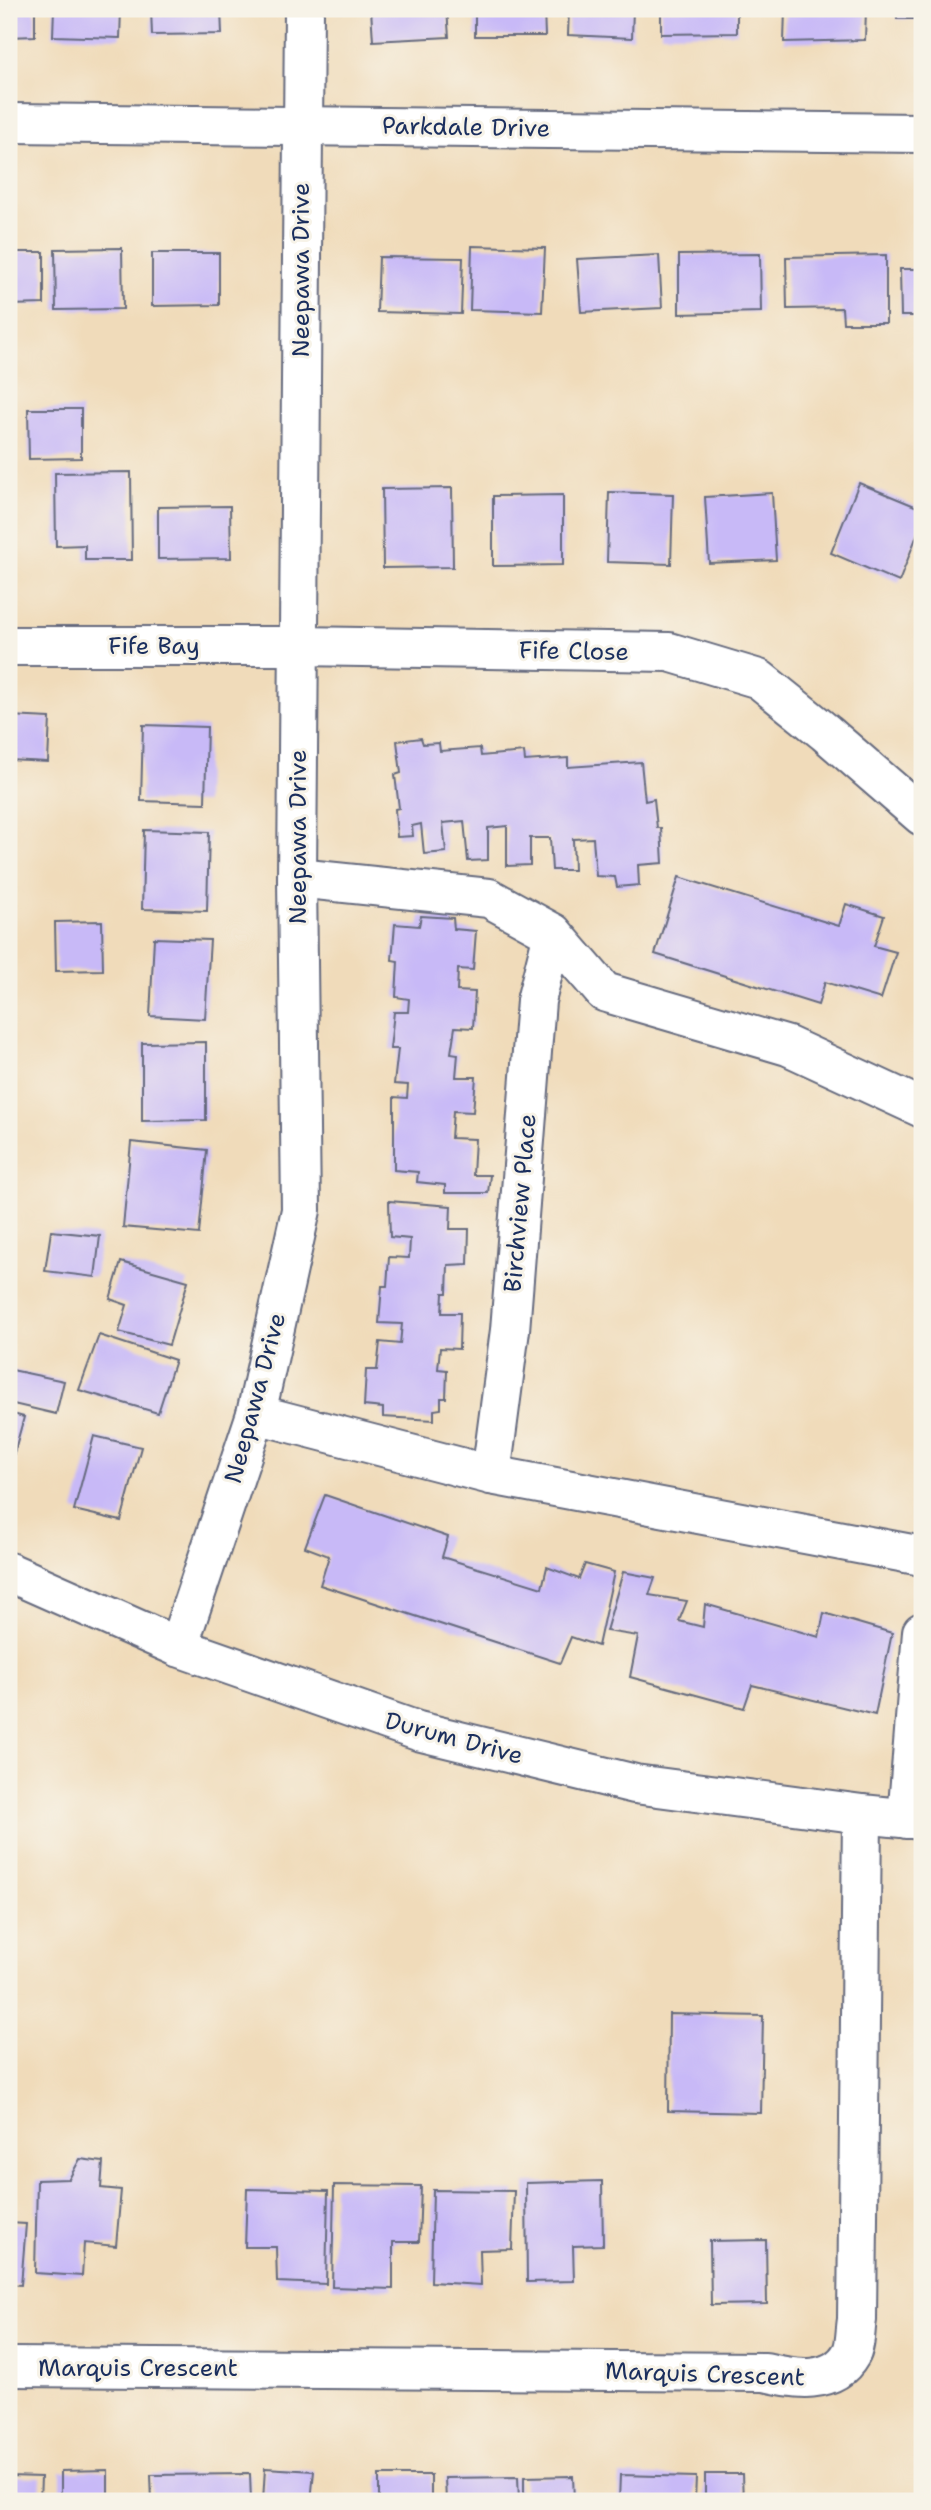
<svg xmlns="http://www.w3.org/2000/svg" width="931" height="2510" font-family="'Shantell Sans',sans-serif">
<rect width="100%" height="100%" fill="#f7f3e8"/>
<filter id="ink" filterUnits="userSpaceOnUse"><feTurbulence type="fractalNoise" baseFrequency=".0143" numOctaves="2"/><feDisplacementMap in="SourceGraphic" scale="14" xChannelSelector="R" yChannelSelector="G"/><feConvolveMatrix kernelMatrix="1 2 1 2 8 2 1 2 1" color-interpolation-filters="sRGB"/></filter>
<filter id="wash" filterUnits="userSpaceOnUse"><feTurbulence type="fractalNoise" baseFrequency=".00686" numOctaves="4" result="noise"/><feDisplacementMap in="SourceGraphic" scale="28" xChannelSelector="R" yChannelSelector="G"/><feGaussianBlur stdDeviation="1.57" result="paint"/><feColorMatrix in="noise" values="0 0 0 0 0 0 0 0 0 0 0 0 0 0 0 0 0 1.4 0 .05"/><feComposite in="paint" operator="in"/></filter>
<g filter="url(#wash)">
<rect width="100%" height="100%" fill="#f0dbba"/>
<g id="blocks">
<g fill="#c8b9f7">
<path d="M9,9h26v27l-26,1z"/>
<path d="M54,9h67l-1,29 -67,-2z"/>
<path d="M151,9h70l1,25 -70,1z"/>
<path d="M371,9h76l2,28 -76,4z"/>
<path d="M475,9h69l1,27h-70z"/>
<path d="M569,9h64l-1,29 -64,-3z"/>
<path d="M661,9h76v24l-76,1z"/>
<path d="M785,9h81l-1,31 -81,2z"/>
<rect x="897" y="9" width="25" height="10"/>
<path d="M472,246l73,2 -3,64 -72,-2z"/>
<path d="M122,248l1,61 -67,1 -1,-61z"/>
<path d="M9,252h35v52l-35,1z"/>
<path d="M152,253h67v52l-67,1z"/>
<path d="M760,254l1,58 -82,2v-59z"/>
<path d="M659,255l3,53 -81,4 -4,-53z"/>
<path d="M886,255v68h-43l-1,-15 -55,1 -1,-52z"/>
<path d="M379,257l84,1 -2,56 -84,-2z"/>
<path d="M900,269h22v47h-21z"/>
<path d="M28,409h53v49l-52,1z"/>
<path d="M131,472l1,88h-47v-15l-29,1 -1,-73z"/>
<path d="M859,483l63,26v13l-23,60 -68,-29z"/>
<path d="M452,488l1,79 -70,1 -1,-79z"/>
<path d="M609,492l64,2 -2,70 -64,-2z"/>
<path d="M772,493l4,67 -67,3 -4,-66z"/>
<path d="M563,495v70l-70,1v-70z"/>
<path d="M9,503h3l1,52h-4z"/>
<path d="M230,506l1,52 -73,1v-52z"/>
<path d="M9,716l41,2 -2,44 -39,-2z"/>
<path d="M143,725l64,2 -2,76 -64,-2z"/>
<path d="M421,738l2,6 16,-1 1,8 40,-3 1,8 43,-4 1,9 43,-3v9l73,-5 4,39 9,-2 3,29h4l2,35 -25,2 1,20 -22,2 -2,-10 -19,-1 -3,-38 -20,1 1,31h-22l-2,-32h-20v27l-23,1v-40l-19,2v32l-20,1 -4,-40 -21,2 3,29 -22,2 -3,-30 -9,2 1,10 -16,1 -2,-28 4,-1 -4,-33 6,-2 -4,-32z"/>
<path d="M144,830l65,2 -2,79 -65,-2z"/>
<path d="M679,877l160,49 7,-22 38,12 -10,30 22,6 -15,47 -56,-17 -7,23 -163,-51z"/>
<path d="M421,916l32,2 1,11 22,2 -3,39 -15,-1 -1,22 18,1 -2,36 -18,-1 -4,26 7,1 -2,23h20l-3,35 -20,-1 -2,27 24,1 -2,36h17l-2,18h-43v-8l-28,-3 1,-10 -24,-2v-73l13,1 1,-13 -14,-1 4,-35h-8l4,-37h14l1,-13 -13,-2 2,-36 -6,-1 3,-36 24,2z"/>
<path d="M102,921l1,49 -47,1 -1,-49z"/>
<path d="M154,938l56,2 -5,79 -55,-3z"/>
<path d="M206,1042v78l-64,1v-78z"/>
<path d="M131,1142l76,8 -8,84 -76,-7z"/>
<path d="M389,1201l62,5 -1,23h19l-1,35 -20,1 -1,28h-4l-1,20h18l-1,36 -19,-1 -2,21 9,1 -1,28h-5v11l-7,1v10l-51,-3v-9l-19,-2 2,-36h11l3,-28 20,2 2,-20 -23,-1 3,-37h5l2,-29 20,1 1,-19 -20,-2z"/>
<path d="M51,1231l49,5 -5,41 -50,-6z"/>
<path d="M121,1262l67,19 -19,64 -50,-13 8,-27 -17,-6z"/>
<path d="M99,1335l76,25 -17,53 -79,-23z"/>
<path d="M12,1370l52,11 -8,33 -47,-11z"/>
<path d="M9,1413l15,4 -14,51h-1z"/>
<path d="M94,1436l47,11 -20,74 -47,-11z"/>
<path d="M325,1495l123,42 -6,20 100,31 5,-21 32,12 6,-15 29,8 -16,74 -27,-9 -11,26 -240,-78 9,-29 -24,-9z"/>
<path d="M623,1572l32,6 -6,17 38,6 -8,20 24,6 2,-23 114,33 5,-24 68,20 -17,82 -123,-30 -8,23 -114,-31 8,-41 -32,-5z"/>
<path d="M669,2014l94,2 -2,97 -93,-2z"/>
<path d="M80,2159l23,3 -2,26 20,2 -5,56 -32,-3 -2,33 -47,-3 2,-93 32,-1z"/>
<path d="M602,2181l1,64 -30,1 1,35 -47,1 -1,-99z"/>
<path d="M334,2185l87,1 -2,56h-26v47l-61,-2z"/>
<path d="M247,2189l81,2 -2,93 -49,-2 -1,-35h-31z"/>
<path d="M433,2190l81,1 -2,58 -32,1 1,35 -50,-3z"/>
<path d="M9,2223l17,1 -5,61 -12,-1z"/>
<path d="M766,2240l1,64 -56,1 -1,-64z"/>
<path d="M265,2468l49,3 -3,30h-48z"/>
<path d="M108,2470v31h-47v-30z"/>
<path d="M250,2474l1,27h-99l-1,-26z"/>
<path d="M705,2474h37l1,27h-38z"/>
<rect x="379" y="2475" width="52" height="26"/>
<path d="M620,2475l76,2 -1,24h-76z"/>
<path d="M9,2476l32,1 -1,24h-31z"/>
<path d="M573,2476l1,25h-50v-24z"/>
<path d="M518,2477l1,24h-73l-1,-23z"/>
</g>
</g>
</g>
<g filter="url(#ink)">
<use href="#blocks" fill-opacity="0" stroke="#666b7e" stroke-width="2"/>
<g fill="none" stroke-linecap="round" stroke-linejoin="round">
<defs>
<g id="minor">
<path d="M9,123l913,10"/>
<path d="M9,646h290l370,6 90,27 67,54 96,83"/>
<path d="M297,878l192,20 64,35 51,59 184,54 134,62"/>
<path d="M256,1414l235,61 431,81"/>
<path d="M491,1475l19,-145 26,-329 17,-68"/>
<path d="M9,1572l169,75 240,84 217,53 227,30 60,6"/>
<path d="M178,1647l78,-233 45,-204 -4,-332 7,-869"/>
<path d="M907,1819l15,-187"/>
<path d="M9,2367l756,5c29,7 68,14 86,-18 5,-9 4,-24 6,-34l5,-506"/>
</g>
</defs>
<use href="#minor" stroke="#666b7e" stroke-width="42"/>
<use href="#minor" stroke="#fff" stroke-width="38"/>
</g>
</g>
<g text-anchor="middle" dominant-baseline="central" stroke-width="6" stroke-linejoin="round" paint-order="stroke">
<g font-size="24" fill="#1b2f5e" stroke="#f7f3e8">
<text transform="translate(466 127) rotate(1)">Parkdale Drive</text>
<text transform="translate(301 270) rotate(-90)">Neepawa Drive</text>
<text x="154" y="646">Fife Bay</text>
<text transform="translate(574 651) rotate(1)">Fife Close</text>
<text transform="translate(298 837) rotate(-90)">Neepawa Drive</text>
<text transform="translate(520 1203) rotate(-85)">Birchview Place</text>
<text transform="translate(255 1398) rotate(-75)">Neepawa Drive</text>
<text transform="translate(454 1738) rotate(15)">Durum Drive</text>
<text x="138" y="2368">Marquis Crescent</text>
<text transform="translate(705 2374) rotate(2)">Marquis Crescent</text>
</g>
</g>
<rect width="931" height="2510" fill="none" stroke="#f7f3e8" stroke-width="35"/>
</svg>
